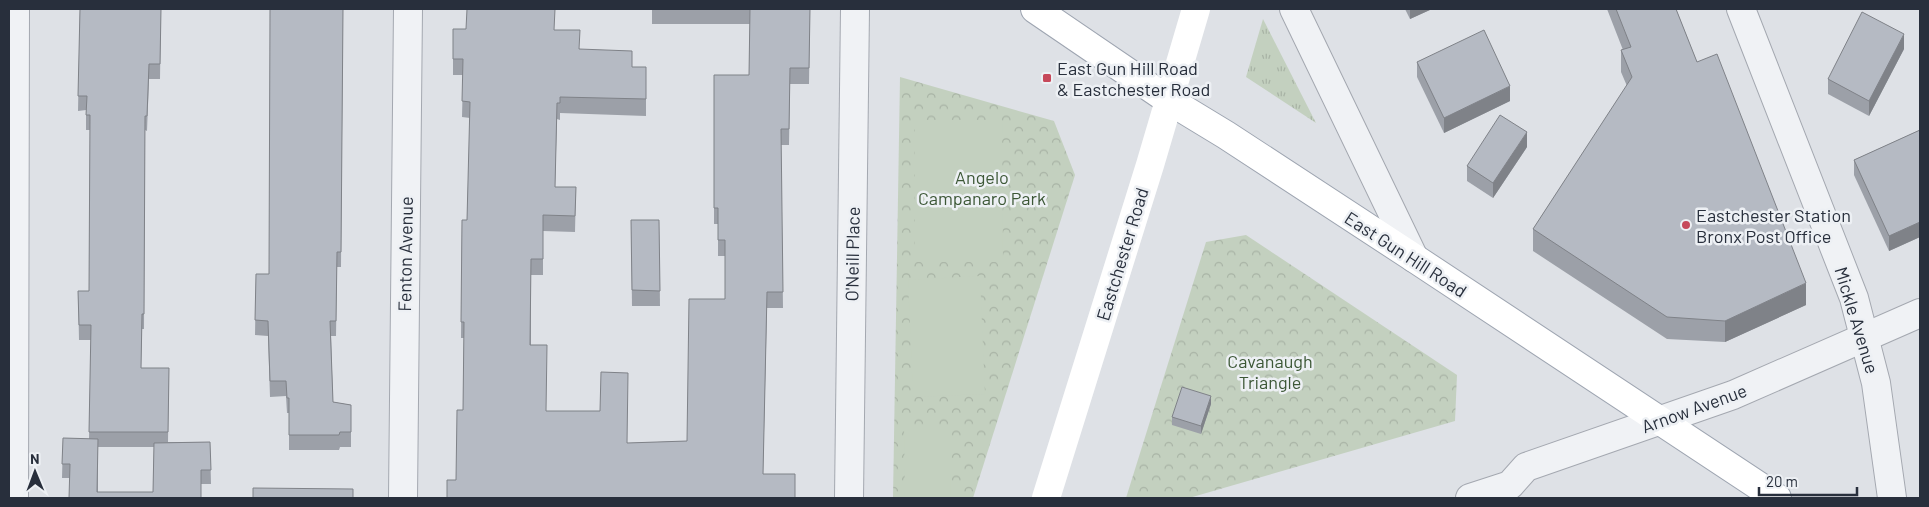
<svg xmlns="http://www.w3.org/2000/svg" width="1929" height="507" font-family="Barlow,sans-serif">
<defs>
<pattern id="grass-tufts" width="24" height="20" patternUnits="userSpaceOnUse" patternTransform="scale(1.25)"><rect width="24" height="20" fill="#c3d0bf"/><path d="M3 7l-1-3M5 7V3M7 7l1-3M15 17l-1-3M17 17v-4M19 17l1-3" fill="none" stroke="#a8b3a5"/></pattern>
<pattern id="park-crowns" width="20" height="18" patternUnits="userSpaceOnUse" patternTransform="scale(1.25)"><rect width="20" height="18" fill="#c3d0bf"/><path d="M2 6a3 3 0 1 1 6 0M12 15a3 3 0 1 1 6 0" fill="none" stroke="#a8b3a5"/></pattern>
</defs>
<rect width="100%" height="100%" fill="#dee1e6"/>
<path fill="url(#grass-tufts)" d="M1263,19l53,104 -70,-46z"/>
<g fill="url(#park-crowns)">
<path d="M900,77l154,44 21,54 -102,323h-80z"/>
<path d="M1246,235l211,140 -2,46 -266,77h-63l80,-256z"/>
</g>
<g fill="#c3d0bf">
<path d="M915,120h87l1,142h-88z"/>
<path d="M980,276l5,118 -72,3 -5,-117z"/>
<path d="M904,428h46l1,70h-46z"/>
</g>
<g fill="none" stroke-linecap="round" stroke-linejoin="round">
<defs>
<g id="minor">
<path d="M1294,9l120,249"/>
<path d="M1741,9l113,289 22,85 16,115"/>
<path d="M14,498l1,-489"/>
<path d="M403,498l5,-489"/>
<path d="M849,498l6,-489"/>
<path d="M1470,498l40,-13 16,-18 207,-72 187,-82"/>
</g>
<path id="primary" d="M1035,9l135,92 56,34 188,123 363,240"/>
</defs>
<use href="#minor" stroke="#a4a8b0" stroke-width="30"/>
<use href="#primary" stroke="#9ea5b1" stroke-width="30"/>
<use href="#minor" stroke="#f0f2f5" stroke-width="28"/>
<path stroke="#fff" stroke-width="28" d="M1046,498l104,-333 46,-156"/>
<use href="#primary" stroke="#fff" stroke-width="28"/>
</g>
<g fill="#9ca0a8" fill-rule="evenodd">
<path d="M80,9h81l-1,70h-11l-2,52 -2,-1 -1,199h-2l-1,39h28l-1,74h42l1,42h-10v14h-132l1,-20h-8l1,-40 26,1 2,-99h-12l-1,-49h11l1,-161h-4v-20l-8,1zM98,447h56l-1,45h-55z"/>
<path d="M343,9l-2,258h-4l-1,69h-5l2,66 18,3v42h-11l-1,3h-50v-37h-2l-1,-17 -16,1 -2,-61 -13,-1 1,-61h13z"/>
<path d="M652,9h158l-1,75h-19l-1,61h-8l2,163h-16l-4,166 -307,6 7,-70 1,-72h-3l1,-118h5l3,-102 -8,-1 1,-42h-10v-46l102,1 25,19 52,18h14v49l-86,-3v7l-3,-1 -2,68h21l-1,45 -32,-1v44h-12v70l15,66 82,32 59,-2 38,-142v-43h-7v-32h-4v-149h35l1,-51h-98z"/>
<path d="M1405,9h27l-22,10z"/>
<path d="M1607,9h69l21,53 109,243 -81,37 -58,-3 -134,-88v-22l94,-143 -6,-14v-22h2z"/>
<path d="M1904,49l-35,67 -41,-22v-15z"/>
<path d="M1417,62l93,39 -66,32 -27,-56z"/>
<path d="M1920,130v107l-31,14 -35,-76v-15z"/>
<path d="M1527,147l-34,51 -26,-17v-15z"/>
<path d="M631,220h28l1,86h-28z"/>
<path d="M1211,404l-10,30 -29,-9v-8z"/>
</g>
<g fill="#7f8288">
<path d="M1410,9h22l-22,10z"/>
<path d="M1904,34v15l-35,67v-15z"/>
<path d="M1510,86v15l-66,32v-15z"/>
<path d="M1527,132v15l-34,51v-15z"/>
<path d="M1920,222v15l-31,14v-15z"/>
<path d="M1806,283v22l-81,37v-21z"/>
<path d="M1211,396v8l-10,30v-8z"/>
</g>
<g fill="#b5bac3" stroke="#7f8288">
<path d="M80,9h81l-1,55h-11l-2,52h-2l-1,198h-2l-1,54h28l-1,64h-79l2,-107h-12l-1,-34h11l1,-176h-4l1,-19h-9z"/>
<path d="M270,9h73l-2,243h-4l-1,69h-6l3,81 18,3v27h-11l-1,3h-50v-37h-2l-1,-17h-16l-2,-60 -13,-1 1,-46h13z"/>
<path d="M467,9h88l-1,21h26l-1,19 53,2v16h14v32l-86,-2v6h-3l-2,84h21l-1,29 -32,-1v44h-12l-1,86h17l-1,66h54l1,-39 27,1 -1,70 60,-2 2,-142h36v-59h-7v-32h-4v-133h35l1,-66h60l-1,59h-19l-1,61h-8l2,163h-16l-4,182h32v24h-348v-18h9l1,-70h6l1,-88h-3l1,-102h5l3,-118 -8,-1 1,-42h-10v-30h13z"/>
<path d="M1616,9h60l21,53 20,-8 89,229 -81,38 -58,-4 -134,-88 99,-152 -11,-27 10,-3z"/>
<path d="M1862,12l42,22 -35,67 -41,-22z"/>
<path d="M1484,30l26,56 -66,32 -27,-56z"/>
<path d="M1500,115l27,17 -34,51 -26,-17z"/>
<path d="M1920,130v92l-31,14 -35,-76z"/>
<path d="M631,220h28l1,71 -28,-1z"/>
<path d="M1182,387l29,9 -10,30 -29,-9z"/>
<path d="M63,438l35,1 -1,53h56l1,-49 56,-1 1,28h-10v28h-132l1,-34h-8z"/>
<path d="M253,488l100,1v9h-100z"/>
</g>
<g fill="#c6485a" stroke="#edf0f4" stroke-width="2">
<rect x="1042" y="73" width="10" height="10" rx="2.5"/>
<circle cx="1686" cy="225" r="5"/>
</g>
<g text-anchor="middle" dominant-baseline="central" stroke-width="5" stroke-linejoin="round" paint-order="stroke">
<g font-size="18" fill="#282f3c" stroke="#edf0f4" text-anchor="start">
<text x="1057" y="68">East Gun Hill Road<tspan x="1057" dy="21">&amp; Eastchester Road</tspan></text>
<text x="1696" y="215">Eastchester Station<tspan x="1696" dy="21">Bronx Post Office</tspan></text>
</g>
<g font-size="18" fill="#3c5736" stroke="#edf0f4">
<text x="982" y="177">Angelo<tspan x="982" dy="21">Campanaro Park</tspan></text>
<text x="1270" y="361">Cavanaugh<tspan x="1270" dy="21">Triangle</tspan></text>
</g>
<g font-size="18" fill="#282f3c" stroke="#edf0f4">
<text transform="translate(405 254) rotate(-89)">Fenton Avenue</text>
<text transform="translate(852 254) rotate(-89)">O'Neill Place</text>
<text transform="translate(1122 254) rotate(-73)">Eastchester Road</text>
<text transform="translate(1406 254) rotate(33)">East Gun Hill Road</text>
<text transform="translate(1857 320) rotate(73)">Mickle Avenue</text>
<text transform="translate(1694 408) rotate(-20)">Arnow Avenue</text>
</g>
</g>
<rect width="1929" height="507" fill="none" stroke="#282f3c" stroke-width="20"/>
<g transform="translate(35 472) rotate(359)" stroke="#edf0f4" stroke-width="4" paint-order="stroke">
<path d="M0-4L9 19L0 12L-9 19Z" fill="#282f3c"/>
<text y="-8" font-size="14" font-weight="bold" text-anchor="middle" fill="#282f3c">N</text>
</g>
<path d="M1759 487v8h98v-8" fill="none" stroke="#282f3c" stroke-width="2.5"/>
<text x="1766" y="487" font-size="15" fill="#282f3c" stroke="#edf0f4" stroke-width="4" paint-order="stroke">20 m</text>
</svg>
